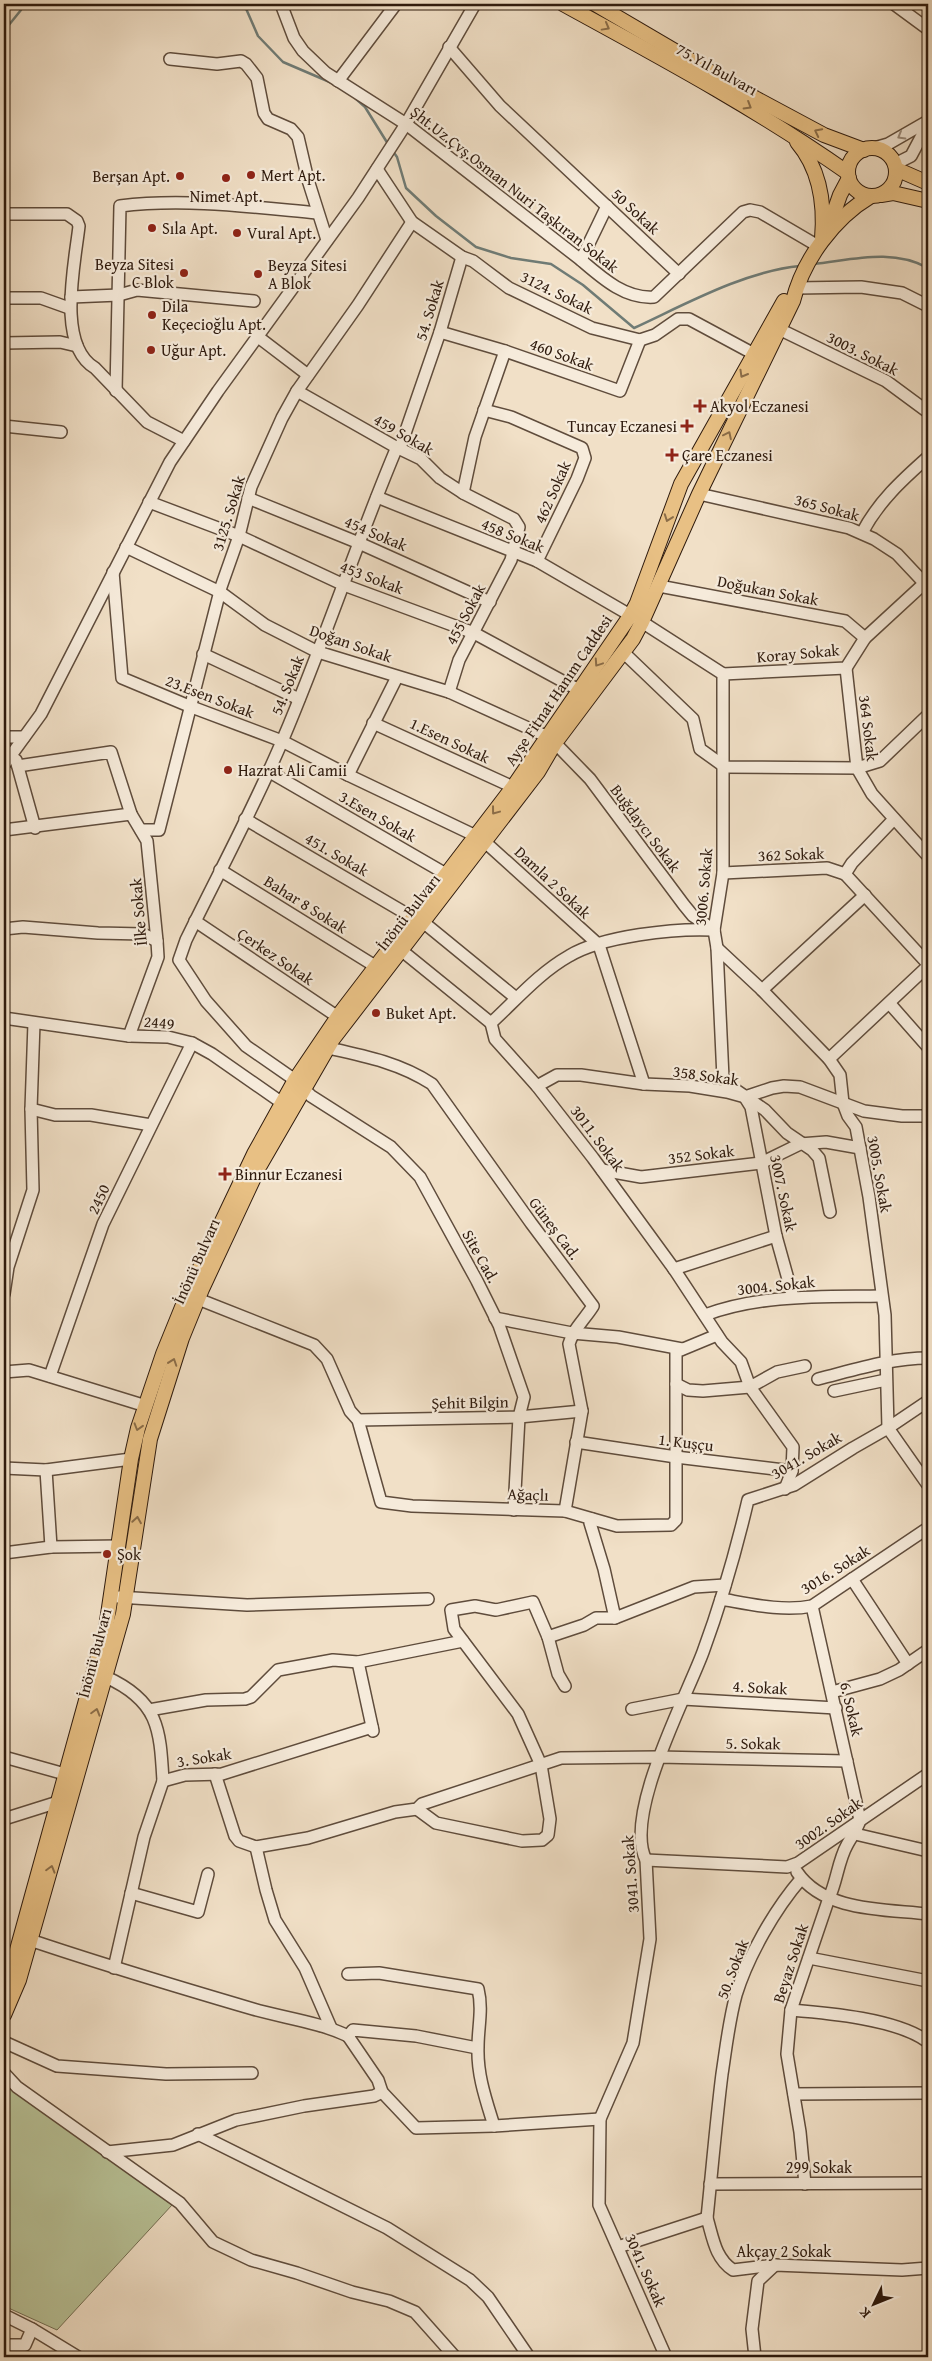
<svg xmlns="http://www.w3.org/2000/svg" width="932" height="2361" font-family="'Gentium Book Plus',serif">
<rect width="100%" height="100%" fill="#f1e0c7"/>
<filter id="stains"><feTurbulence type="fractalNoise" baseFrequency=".004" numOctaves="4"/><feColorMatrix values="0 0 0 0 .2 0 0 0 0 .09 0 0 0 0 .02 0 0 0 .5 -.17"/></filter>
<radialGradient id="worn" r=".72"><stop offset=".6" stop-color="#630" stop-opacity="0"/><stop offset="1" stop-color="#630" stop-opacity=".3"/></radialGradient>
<path fill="#b8c297" stroke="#736e52" d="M4,2084l168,121 -115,125 -53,-24z"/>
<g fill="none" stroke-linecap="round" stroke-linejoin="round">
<g stroke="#6f7b75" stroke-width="2.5">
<path d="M244,4l14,32 25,26 49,21"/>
<path d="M4,31l17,-21 1,-6"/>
<path d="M355,98l10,9 23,37"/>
<path d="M392,150l5,7 9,31 30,28 40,31 35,11 40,6 32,21 51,43c50,-23 111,-57 166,-62"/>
<path d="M813,264c39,-4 79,-16 115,4"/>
</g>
<defs>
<g id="minor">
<path d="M281,4l13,34 9,13 23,22 80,51 175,136c21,18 44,39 73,37l89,-85 7,-2 10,2 58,34"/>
<path d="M894,4l34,25"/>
<path d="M449,47l51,59 179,168"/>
<path d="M170,59l47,5 24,-3 5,3 11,14 7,35 4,6 23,10 7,8 10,43 19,60"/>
<path d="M338,81l58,-77"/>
<path d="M874,148l14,-4 40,-23"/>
<path d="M895,164l16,-8 17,-32"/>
<path d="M377,169l35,53 50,35 11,4 36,27 83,40 48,12 15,-5 23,-16h11l65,35"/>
<path d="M4,214h63l10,7 2,5c-4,37 -23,119 16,142l52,54 37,19"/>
<path d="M462,257l-22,75 -39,113 -4,2c-41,97 -73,196 -114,292 -29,69 -65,135 -97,201l-7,20 27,41 40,45 49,34 16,16 80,51 29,30 57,104 22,44 25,72 -5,20 -5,93"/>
<path d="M581,260l26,-54"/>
<path d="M796,288l65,-1 41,6 26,13"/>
<path d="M71,297l48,-2 18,-5 117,11"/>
<path d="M4,298h37l28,10"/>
<path d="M779,329l107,52 42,31"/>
<path d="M440,332l65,19 115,40 20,-51"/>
<path d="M257,336l51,39"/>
<path d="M4,343l56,-1 17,4"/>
<path d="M116,391l4,-185c65,-8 132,1 197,7"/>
<path d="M297,391l97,55 27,13 19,19 23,15 51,26 5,8 -8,33 -52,100 -10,32"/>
<path d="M484,410l27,7 71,31 3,10 -8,21 -40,82"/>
<path d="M4,426l57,6"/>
<path d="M463,493l12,-56 30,-86"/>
<path d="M699,494l150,34 25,11 23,15 31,33"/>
<path d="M377,497l160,64 105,61 81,52v199l-9,57 3,18 6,130 4,6 38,26 22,23 25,17 7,8 11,54"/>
<path d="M248,498l111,45 131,59"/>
<path d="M149,502l90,34 105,49 130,48 105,57"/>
<path d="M862,533c16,-31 40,-53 66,-76"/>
<path d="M126,547l94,45 45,33 53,27 131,40 99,45"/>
<path d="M113,572l9,106 67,28 93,35 66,34 128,61"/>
<path d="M659,586l186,35 20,17"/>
<path d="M623,652l70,67 7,30 25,18 132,1 23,-7 48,-46"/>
<path d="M203,654l96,45"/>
<path d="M846,668l11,100 15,26 56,62"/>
<path d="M723,674l123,-6 19,-30 63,-58"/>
<path d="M373,723l140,64"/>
<path d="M4,737h20"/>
<path d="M555,743l35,36 94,126 9,11 21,14"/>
<path d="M16,760l19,68"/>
<path d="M4,765l37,-51 129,-252 48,-71 140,-193 48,-74 69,-120"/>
<path d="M18,766l93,-14 20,62 16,27 10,100 1,16 -29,79"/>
<path d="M268,771l178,103"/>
<path d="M348,775l49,-98"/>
<path d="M245,819l167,98"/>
<path d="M4,830l127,-16"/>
<path d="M141,830h18l62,-243 18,-51 12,-49 31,-69 15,-27 61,-86 54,-83"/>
<path d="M485,842l114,103 45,139"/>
<path d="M220,870l155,96"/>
<path d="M723,873l104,-5 18,6 7,-11 42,-44"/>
<path d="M845,874l83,90"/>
<path d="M195,921l143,96"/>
<path d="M423,922l93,76"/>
<path d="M4,929l19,-2 75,6 45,1 14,7"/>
<path d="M714,930c-39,-2 -112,6 -145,26 -30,17 -53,44 -78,67l4,16 42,47 56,72 81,111 48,73 19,20 9,25 43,60 -1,24 -7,18"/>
<path d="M717,948l45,42 67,69 11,16 3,28 5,13 8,11 13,70 16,118 3,113 40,57"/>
<path d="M401,950l90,73"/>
<path d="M762,990l103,-95"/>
<path d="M890,1004l38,43"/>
<path d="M4,1018l125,18 39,1 24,6 20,11 76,53"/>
<path d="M328,1048c37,8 72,15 104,36l99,139 62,83c-8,13 -20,23 -24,38l13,67 -17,100"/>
<path d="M829,1059l99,-93"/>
<path d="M537,1086l20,-11h24l63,9 46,2 37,6 18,5 27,-9 12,-2 16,1 64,24 38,5h26"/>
<path d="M746,1099l5,8 25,129 17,61"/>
<path d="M31,1109l24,6h36l60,10"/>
<path d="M602,1170l39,7 120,-14 39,-19 26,-2 34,6"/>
<path d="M674,1269l102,-33"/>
<path d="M4,1294l4,-27 25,-77 -2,-81 3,-86"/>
<path d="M198,1299l116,46 13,14 23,52 8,9 23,82 31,4 153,5 52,15 54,-1 5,-5v-168l41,-17"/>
<path d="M705,1315c56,-21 118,-18 176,-19"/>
<path d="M495,1318l77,15 46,4 64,12"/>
<path d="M4,1372l25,-2 117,36"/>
<path d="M50,1376l53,-152 89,-181"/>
<path d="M818,1379c36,-9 73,-21 110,-21"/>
<path d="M676,1384l12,6 15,1 47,-4 27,-15 28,-6"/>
<path d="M834,1391l52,-11"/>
<path d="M358,1420l161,-3 63,-6"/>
<path d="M576,1442l100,15 116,14"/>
<path d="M4,1468l42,2 85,-11"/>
<path d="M46,1470l5,77"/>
<path d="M592,1519l-2,4 14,46 11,49"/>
<path d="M4,1553l47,-6 68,-1"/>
<path d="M852,1579l56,85"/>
<path d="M118,1597l129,8 181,-6"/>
<path d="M721,1599c29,5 62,13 91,7l116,-78"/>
<path d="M548,1637l36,-12 12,-7h19l79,-31 31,-2"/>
<path d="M358,1662l15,69"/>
<path d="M106,1677c53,24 54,52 57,104l22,-6 37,-1 150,-47"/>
<path d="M832,1692l48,-13 19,-9 29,-20"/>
<path d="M632,1709l51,-10 153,9"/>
<path d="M149,1710l57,-10 39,-1 6,-2 27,-27 55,-10 25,2 105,-21"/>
<path d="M4,1757l68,19"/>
<path d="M215,1774l20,62 4,5 17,6 52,-9 87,-26 22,-3 5,-5 139,-46 97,-1 189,4"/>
<path d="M417,1809l19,14 86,18 20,-1 6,-5 2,-16 -9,-54 -23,-51 -64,-85 -3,-19 24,-4 21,4 37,-8 15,35 10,37 7,12"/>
<path d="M4,1819l54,-17"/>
<path d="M855,1834l73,17"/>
<path d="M256,1847l10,43 9,30 30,48 26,60"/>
<path d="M646,1860l141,7 11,-4 130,-89"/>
<path d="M797,1872c27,40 88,37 131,42"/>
<path d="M131,1893l67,19 10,-38"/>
<path d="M30,1940c74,25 148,47 223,69 31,9 66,13 95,27l5,-6 63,6 61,12"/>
<path d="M809,1958l119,23"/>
<path d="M114,1968l30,-131 19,-56"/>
<path d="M348,1974l31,-1 99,16c5,20 0,38 0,58 -1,28 8,53 16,79"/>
<path d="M791,2010c37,3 107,9 137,32"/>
<path d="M348,2036l30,44 4,12 34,36 78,-2 106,-7"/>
<path d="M4,2042l53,24 109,8 86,-1"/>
<path d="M4,2073l13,14 163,116 33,39 38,18 46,13 55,19 37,9 26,11 40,45"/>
<path d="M794,2094l134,-1"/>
<path d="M198,2134l189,94 83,52 18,17 41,60"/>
<path d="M107,2152l66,-7 63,-25 68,-14 70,-10 8,-4"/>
<path d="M710,2184l218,-1"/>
<path d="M805,2184l-5,-52 -13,-78 4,-44 38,-112c8,-17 9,-37 18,-53 5,-9 10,-15 13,-25l-48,-214"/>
<path d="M707,2218c5,-48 9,-96 15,-144 4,-26 7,-54 14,-79 12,-39 39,-86 65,-116"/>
<path d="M618,2247l89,-29c6,20 8,40 26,52l42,-5 127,5 26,-2"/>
<path d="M4,2315l28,14 46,28"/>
<path d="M4,2345h21l7,-16"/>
<path d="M666,2357l-67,-152 1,-86 33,-76 17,-104 -4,-79c-23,-45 40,-162 57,-208 18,-49 33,-101 45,-152l46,-15 59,-37 35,-20 40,-27"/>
<path d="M755,2357l-3,-28 6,-48 17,-16"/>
</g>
<g id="major">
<path d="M563,4c97,53 194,105 285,169"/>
<path d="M595,4l160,94 69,37 40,15"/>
<path d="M797,142c23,27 28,63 25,97"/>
<circle cx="872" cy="172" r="24"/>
<path d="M896,169l32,14"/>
<path d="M881,195l12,-2 35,8"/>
<path d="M828,229l12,-34 9,-17"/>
<path d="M4,1985l8,-17 94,-340 25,-169 7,-31 25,-74 24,-59 67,-141 41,-74 46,-68 172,-225 117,-171 7,-13 44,-119 103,-183"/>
<path d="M4,2015l15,-35 104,-366 27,-175 32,-101 20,-49 57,-122 74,-128 205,-267 17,-29 78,-104 9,-17 57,-128 94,-193c10,-41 41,-83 78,-105"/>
</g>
</defs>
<use href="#minor" stroke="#5f4c3c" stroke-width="14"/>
<use href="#major" stroke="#2e1a0d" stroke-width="16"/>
<use href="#minor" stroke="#f6ebdb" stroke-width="11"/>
<use href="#major" stroke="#e8c084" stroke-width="14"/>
</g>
<defs><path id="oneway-chevron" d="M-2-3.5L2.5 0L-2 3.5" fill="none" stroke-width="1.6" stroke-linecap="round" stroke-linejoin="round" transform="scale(1.25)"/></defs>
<g stroke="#8b6d48">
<use href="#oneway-chevron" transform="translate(606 27) rotate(29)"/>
<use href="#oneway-chevron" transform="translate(748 106) rotate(31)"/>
<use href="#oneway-chevron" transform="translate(818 132) rotate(-153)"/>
<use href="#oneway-chevron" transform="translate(743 374) rotate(120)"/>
<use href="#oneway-chevron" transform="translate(728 435) rotate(-64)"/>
<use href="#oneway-chevron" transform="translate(668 518) rotate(110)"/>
<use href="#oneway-chevron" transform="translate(598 663) rotate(124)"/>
<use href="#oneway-chevron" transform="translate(495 811) rotate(127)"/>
<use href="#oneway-chevron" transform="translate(173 1362) rotate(-71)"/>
<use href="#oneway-chevron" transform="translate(138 1427) rotate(107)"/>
<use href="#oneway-chevron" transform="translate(137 1520) rotate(-81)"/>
<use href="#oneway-chevron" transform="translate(96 1712) rotate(-74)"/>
<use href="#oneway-chevron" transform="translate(51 1869) rotate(-74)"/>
</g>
<use stroke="#9c8d7e" href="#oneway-chevron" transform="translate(901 136) rotate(150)"/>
<g fill="#8f2418" stroke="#f6ebdb" stroke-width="2">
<circle cx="251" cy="175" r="5"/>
<circle cx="180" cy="176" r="5"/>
<circle cx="226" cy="178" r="5"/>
<circle cx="152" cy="228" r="5"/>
<circle cx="237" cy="233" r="5"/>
<circle cx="184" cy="273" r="5"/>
<circle cx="258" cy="274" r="5"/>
<circle cx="152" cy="315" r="5"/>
<circle cx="151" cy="350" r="5"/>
<path d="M697.5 398.5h5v5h5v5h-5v5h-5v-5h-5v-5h5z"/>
<path d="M684.5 418.5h5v5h5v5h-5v5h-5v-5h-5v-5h5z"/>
<path d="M669.5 447.5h5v5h5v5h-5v5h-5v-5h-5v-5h5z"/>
<circle cx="228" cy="770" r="5"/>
<circle cx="376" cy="1013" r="5"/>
<path d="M222.5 1166.5h5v5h5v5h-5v5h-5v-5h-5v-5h5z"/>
<circle cx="107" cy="1554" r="5"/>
</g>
<g text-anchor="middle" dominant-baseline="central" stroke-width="4.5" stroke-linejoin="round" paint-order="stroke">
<g font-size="16" fill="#2e1a0d" stroke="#f6ebdb">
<text transform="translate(717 69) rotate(29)">75.Yıl Bulvarı</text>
<text transform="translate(515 189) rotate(38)">Şht.Uz.Çvş.Osman Nuri Taşkıran Sokak</text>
<text transform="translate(636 211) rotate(43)">50 Sokak</text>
<text transform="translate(557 292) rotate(26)">3124. Sokak</text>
<text transform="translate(429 310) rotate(-73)">54. Sokak</text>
<text transform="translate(863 353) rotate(27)">3003. Sokak</text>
<text transform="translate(562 354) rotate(20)">460 Sokak</text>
<text transform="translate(404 434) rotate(30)">459 Sokak</text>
<text transform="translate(552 492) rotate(-66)">462 Sokak</text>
<text transform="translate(827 507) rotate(15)">365 Sokak</text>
<text transform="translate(228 513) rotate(-73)">3125. Sokak</text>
<text transform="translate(376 533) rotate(23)">454 Sokak</text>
<text transform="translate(513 535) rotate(22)">458 Sokak</text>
<text transform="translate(372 577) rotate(21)">453 Sokak</text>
<text transform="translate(768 590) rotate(11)">Doğukan Sokak</text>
<text transform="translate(465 614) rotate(-62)">455 Sokak</text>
<text transform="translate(351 643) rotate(19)">Doğan Sokak</text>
<text transform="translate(798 653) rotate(-5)">Koray Sokak</text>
<text transform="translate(287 685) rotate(-68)">54. Sokak</text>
<text transform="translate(558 690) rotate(-56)">Ayşe Fitnat Hanım Caddesi</text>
<text transform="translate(210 696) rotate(21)">23.Esen Sokak</text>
<text transform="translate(869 728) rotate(83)">364 Sokak</text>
<text transform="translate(450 740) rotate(25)">1.Esen Sokak</text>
<text transform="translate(378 816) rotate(30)">3.Esen Sokak</text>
<text transform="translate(646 828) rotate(53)">Buğdaycı Sokak</text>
<text transform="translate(337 854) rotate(30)">451. Sokak</text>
<text transform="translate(791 854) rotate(-2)">362 Sokak</text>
<text transform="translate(553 882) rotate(43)">Damla 2 Sokak</text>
<text transform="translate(703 887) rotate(-85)">3006. Sokak</text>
<text transform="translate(306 904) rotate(32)">Bahar 8 Sokak</text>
<text transform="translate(138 912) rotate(-95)">İlke Sokak</text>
<text transform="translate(408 912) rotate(-52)">İnönü Bulvarı</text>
<text transform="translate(276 956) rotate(34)">Çerkez Sokak</text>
<text transform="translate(159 1022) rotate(5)">2449</text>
<text transform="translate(706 1075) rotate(8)">358 Sokak</text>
<text transform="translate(598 1138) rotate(53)">3011. Sokak</text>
<text transform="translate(701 1154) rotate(-7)">352 Sokak</text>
<text transform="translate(880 1174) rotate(80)">3005. Sokak</text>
<text transform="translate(784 1193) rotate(78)">3007. Sokak</text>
<text transform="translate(98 1199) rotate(-65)">2450</text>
<text transform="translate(555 1228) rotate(53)">Güneş Cad.</text>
<text transform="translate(481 1256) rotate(61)">Site Cad.</text>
<text transform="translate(196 1261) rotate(-66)">İnönü Bulvarı</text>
<text transform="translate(776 1285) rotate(-6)">3004. Sokak</text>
<text transform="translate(470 1402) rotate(-1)">Şehit Bilgin</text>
<text transform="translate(686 1442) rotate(7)">1. Kuşçu</text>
<text transform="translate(806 1455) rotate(-30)">3041. Sokak</text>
<text transform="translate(528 1494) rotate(2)">Ağaçlı</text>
<text transform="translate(835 1569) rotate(-32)">3016. Sokak</text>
<text transform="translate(94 1653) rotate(-75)">İnönü Bulvarı</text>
<text transform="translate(760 1687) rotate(3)">4. Sokak</text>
<text transform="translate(852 1709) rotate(77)">6. Sokak</text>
<text transform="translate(753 1743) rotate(1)">5. Sokak</text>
<text transform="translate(204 1757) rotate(-9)">3. Sokak</text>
<text transform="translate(828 1823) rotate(-35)">3002. Sokak</text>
<text transform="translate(630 1874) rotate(-94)">3041. Sokak</text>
<text transform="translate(790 1963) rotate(-72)">Beyaz Sokak</text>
<text transform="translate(732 1969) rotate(-69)">50. Sokak</text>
<text x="819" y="2167">299 Sokak</text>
<text x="784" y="2251">Akçay 2 Sokak</text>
<text transform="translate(646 2270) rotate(66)">3041. Sokak</text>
</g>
<g font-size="16" fill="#2e1a0d" stroke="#f6ebdb" text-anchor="start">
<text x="261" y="175">Mert Apt.</text>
<text x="170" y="176" text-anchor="end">Berşan Apt.</text>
<text x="226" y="196" text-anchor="middle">Nimet Apt.</text>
<text x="162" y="228">Sıla Apt.</text>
<text x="247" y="233">Vural Apt.</text>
<text x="174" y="264" text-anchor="end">Beyza Sitesi<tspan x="174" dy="18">C Blok</tspan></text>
<text x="268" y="265">Beyza Sitesi<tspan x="268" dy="18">A Blok</tspan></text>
<text x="162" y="306">Dila<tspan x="162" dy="18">Keçecioğlu Apt.</tspan></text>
<text x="161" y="350">Uğur Apt.</text>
<text x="710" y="406">Akyol Eczanesi</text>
<text x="677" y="426" text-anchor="end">Tuncay Eczanesi</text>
<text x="682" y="455">Çare Eczanesi</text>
<text x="238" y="770">Hazrat Ali Camii</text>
<text x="386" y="1013">Buket Apt.</text>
<text x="235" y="1174">Binnur Eczanesi</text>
<text x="117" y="1554">Şok</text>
</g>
</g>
<rect width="932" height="2361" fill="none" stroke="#f1e0c7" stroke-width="20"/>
<rect x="5" y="5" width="922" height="2351" fill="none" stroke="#2e1a0d" stroke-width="2.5"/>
<rect x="10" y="10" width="912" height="2341" fill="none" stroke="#2e1a0d"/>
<g transform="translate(874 2304) rotate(227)" stroke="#f6ebdb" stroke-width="4" paint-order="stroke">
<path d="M0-4L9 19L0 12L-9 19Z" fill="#2e1a0d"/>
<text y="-8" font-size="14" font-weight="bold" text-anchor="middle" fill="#2e1a0d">K</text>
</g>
<rect width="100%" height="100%" filter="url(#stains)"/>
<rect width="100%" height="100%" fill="url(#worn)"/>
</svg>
